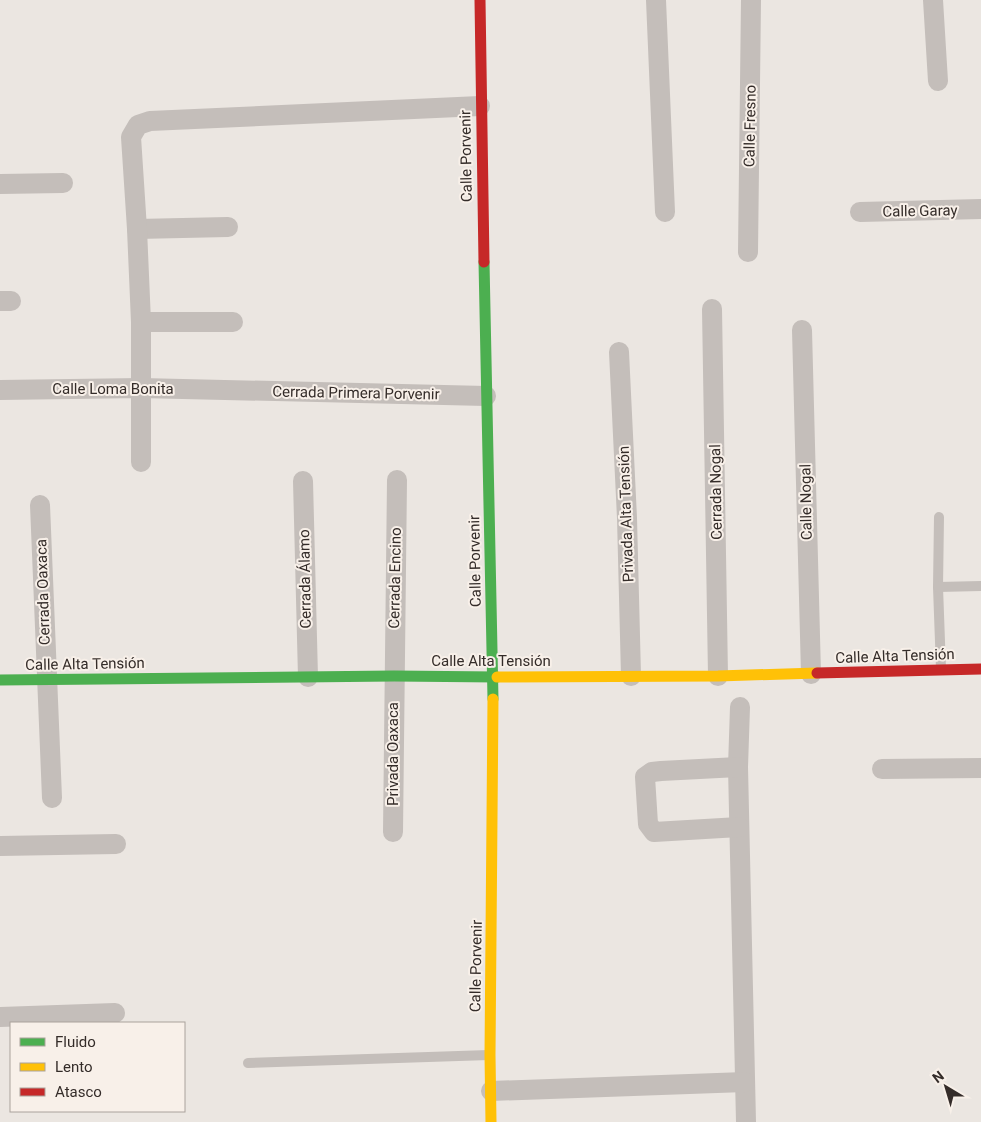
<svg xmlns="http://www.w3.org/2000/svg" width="981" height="1122" font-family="Roboto,sans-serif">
<rect width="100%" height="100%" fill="#ebe6e1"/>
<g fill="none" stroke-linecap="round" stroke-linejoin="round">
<g stroke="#c4beba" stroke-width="10">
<path d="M939,517l-1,70 3,82"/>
<path d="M938,587l43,-1"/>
<path d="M248,1063l241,-8"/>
</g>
<g stroke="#c4beba" stroke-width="20">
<path d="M656,0l9,212"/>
<path d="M933,0l5,81"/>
<path d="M0,184l63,-1"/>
<path d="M860,212l121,-3"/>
<path d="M137,229l91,-2"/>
<path d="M748,252l3,-252"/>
<path d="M0,301h11"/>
<path d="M712,309l6,367"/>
<path d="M141,322h92"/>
<path d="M802,330l9,344"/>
<path d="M619,352l8,166 4,158"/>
<path d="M0,390l141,-2 345,8"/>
<path d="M141,462v-140l-4,-93 -6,-92 7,-12 12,-4 330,-15"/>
<path d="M303,481l5,196"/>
<path d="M40,505l12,293"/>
<path d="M740,707l-2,60 8,355"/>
<path d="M738,767l-77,4 -9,1 -7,5 3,47 6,8 85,-5"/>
<path d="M882,769l99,-1"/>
<path d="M393,832l4,-352"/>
<path d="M0,846l116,-2"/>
<path d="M0,1017l115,-4"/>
<path d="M491,1091l254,-9"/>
</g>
<g stroke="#4caf50" stroke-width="11">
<path d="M484,262l9,437"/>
<path d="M0,680l394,-4 103,1"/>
</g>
<g stroke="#ffc107" stroke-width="11">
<path d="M497,677l221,-1 99,-3"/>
<path d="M491,1122l-1,-67 3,-356"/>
</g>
<g stroke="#c62828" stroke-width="11">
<path d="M480,0l4,262"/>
<path d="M817,673l164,-4"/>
</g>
</g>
<g text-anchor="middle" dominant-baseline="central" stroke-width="4" stroke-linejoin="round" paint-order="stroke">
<g font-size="15" fill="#342c29" stroke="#f8f0e9">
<text transform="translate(750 126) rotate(-89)">Calle Fresno</text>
<text transform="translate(466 156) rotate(-91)">Calle Porvenir</text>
<text transform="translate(920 211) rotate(-1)">Calle Garay</text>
<text x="113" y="389">Calle Loma Bonita</text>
<text transform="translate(356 393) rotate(1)">Cerrada Primera Porvenir</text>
<text transform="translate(716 492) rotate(-91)">Cerrada Nogal</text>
<text transform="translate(806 502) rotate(-91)">Calle Nogal</text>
<text transform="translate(626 514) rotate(-92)">Privada Alta Tensión</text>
<text transform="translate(475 561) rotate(-91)">Calle Porvenir</text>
<text transform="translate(395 578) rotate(-89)">Cerrada Encino</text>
<text transform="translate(305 579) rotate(-91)">Cerrada Álamo</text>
<text transform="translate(43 592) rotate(-92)">Cerrada Oaxaca</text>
<text transform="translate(895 656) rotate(-2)">Calle Alta Tensión</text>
<text x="491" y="661">Calle Alta Tensión</text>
<text transform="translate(85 664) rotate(-1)">Calle Alta Tensión</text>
<text transform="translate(393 754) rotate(-90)">Privada Oaxaca</text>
<text transform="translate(476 966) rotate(-89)">Calle Porvenir</text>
</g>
</g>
<rect x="10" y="1022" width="175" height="90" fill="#f8f0e9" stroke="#aaa29c"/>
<rect x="20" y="1038" width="25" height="8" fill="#4caf50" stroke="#aaa29c"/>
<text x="55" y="1047" font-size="15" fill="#342c29">Fluido</text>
<rect x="20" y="1063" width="25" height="8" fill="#ffc107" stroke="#aaa29c"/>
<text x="55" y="1072" font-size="15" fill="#342c29">Lento</text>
<rect x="20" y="1088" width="25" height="8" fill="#c62828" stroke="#aaa29c"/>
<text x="55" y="1097" font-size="15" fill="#342c29">Atasco</text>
<g transform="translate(946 1087) rotate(322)" stroke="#f8f0e9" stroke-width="4" paint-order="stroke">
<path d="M0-4L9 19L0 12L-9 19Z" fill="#342c29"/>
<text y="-8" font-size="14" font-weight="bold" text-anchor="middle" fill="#342c29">N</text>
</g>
</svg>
